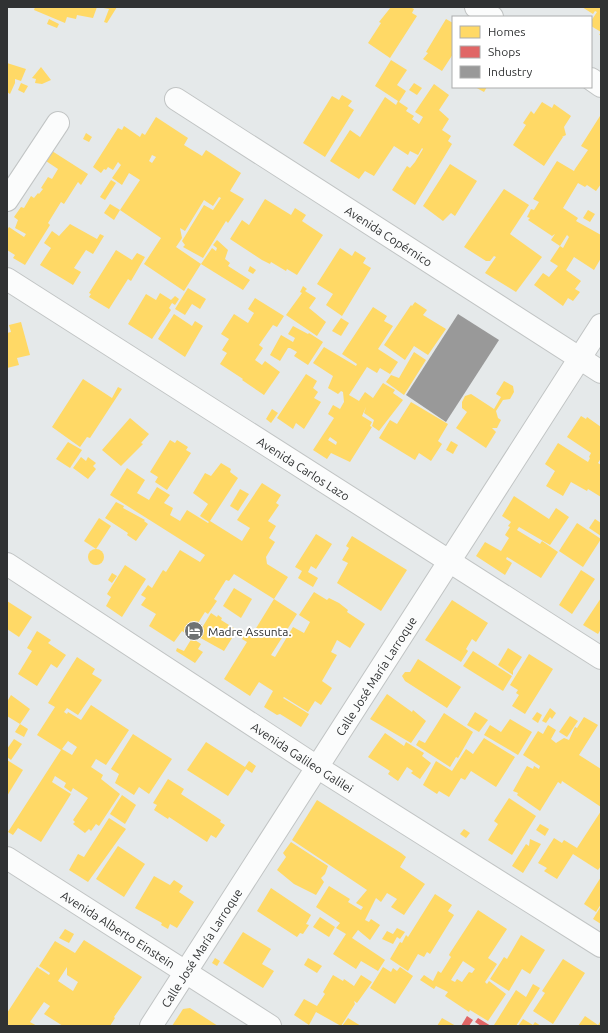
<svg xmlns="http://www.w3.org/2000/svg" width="608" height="1033" font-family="Ubuntu,sans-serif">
<rect width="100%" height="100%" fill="#e5e9ea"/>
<g fill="#ffd966" fill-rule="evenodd">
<path d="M35,7h62l-4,11 -16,-3 -1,4 -9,-2 -2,6 -31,-13z"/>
<path d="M98,7h19l-10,16 -3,-1 5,-13z"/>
<path d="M391,7h19l4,2 -2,4 5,3 -27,42 -22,-15 13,-20 -2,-1z"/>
<path d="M582,7h19v28h-2l2,-3 -10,-6v-5l6,-9 -2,-1 -2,3z"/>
<path d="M49,19l10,5 -2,4 -10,-4z"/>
<path d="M446,19l7,4v31l-11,17 -19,-12 5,-6 -2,-1z"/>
<path d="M391,60l16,10 -10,15 9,6 -7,11 9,6 -2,3 8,5 -2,3 7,5 4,-7 -8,-5 19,-28 15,11 -10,15 10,9 -7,11 9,6 -3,5 4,3 -37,61 -23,-15 15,-24 3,2 5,-6 8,-13 -1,-1 -4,7 -8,-4 -2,4 -14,-9 -20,30 -9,-5 -6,8 -29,-18 20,-31 10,7 25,-40 11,8 2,-4 -23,-15z"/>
<path d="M7,63l19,6 -5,12 -6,-2v4l-5,11 -3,-2z"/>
<path d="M41,67l10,13 -9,4 -7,-1 1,-4 -4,-1z"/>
<path d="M21,83l7,3 -4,7 -6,-3z"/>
<path d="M414,83l8,5 -5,7 -8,-5z"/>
<path d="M475,87h12l-3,5z"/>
<path d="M342,95l10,6 -4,5 6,4 -29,47 -22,-14 29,-47 7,4z"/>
<path d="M542,102l10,6 2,-4 17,12 -7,11 2,8 -4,2h1l-19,29 -31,-21 13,-20 -3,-2 8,-12 3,3z"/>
<path d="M600,116l1,68 -5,7 -9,-6 -2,2 -7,-4 -15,25 15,10 -2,3 25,14v23l-7,12 -20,-13 -8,13 15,11 -6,8 5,3 -7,9 -5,-3 -5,8 -29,-21 9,-12 6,4 9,-11 -8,-5 10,-15 3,2 6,-11 -2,-2 -7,11 -9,-6 4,-6 -3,2 -24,-16 2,-2 -3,-1 4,-8 3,1 5,-8 -6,-3 24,-38 17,10 1,-2 13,-19 -7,-4z"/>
<path d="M156,117l32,21 -4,7 18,11 4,-6 35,23 -11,18 14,8 -16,24 -2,-2 -23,37 -20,-11 2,-2 -3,-4 22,-36 9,5 8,-12 -2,-1 -6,9 -9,-6 -19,31 -5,-3 2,10 -6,9 25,17 -17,27 -40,-27 17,-26 -41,-28 20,-30 -11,-7 -7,12 -10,-7 9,-13 -3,-3 -5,8 -5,-3 -2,3 -2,-1 -3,4 -8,-6 25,-39 4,2 2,-4 16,11 2,-4 3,2zM152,155l4,2 -4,6 -3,-2z"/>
<path d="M86,133l6,4 -3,5 -6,-3z"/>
<path d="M52,151l36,23 -7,11 -3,-3 -14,22 -3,-2 -13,21 2,2 -25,40 -12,-7 2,-3 -8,-5v-20l2,-3 15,10 2,-3 -11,-6 3,-8 -4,-3 7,-10 3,1 7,-12 3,2 4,-5 1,1 4,-5 -2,-1 7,-11 4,2 6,-10 -12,-8z"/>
<path d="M450,164l27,17 -22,35 -4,-3 -8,8 -20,-15z"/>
<path d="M111,180l5,3 -11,17 -5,-3z"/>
<path d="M504,189l25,16 -19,29 32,23 -26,35 -31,-19 11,-16 -2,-1 -4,5h-4l-22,-14z"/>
<path d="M265,199l26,16 4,-7 11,7 -4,6 21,14 -26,40 -10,-6 -1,2 -15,-9 -1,2 -8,-4 -32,-21 12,-19 7,5z"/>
<path d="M110,204l10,6 -6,10 -10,-7z"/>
<path d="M588,210l7,4 -5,8 -7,-4z"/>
<path d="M70,224l27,15 3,-5 4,2 -11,18 -7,-4 -12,18 7,4 -8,13 -33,-20 11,-17 -7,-5 8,-12 7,5z"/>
<path d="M217,240l11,10 -3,9 5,4 -2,3 22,14 -7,10 -42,-26 11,-16 4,3 1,-3 -4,-3z"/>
<path d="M340,248l12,8 3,-5 11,7 -3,5 8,5 -29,48 -16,-11 7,-11 -16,-10z"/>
<path d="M116,250l16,10 5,-7 8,4 -14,24 -3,-2 -19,30 -20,-12 2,-3 -2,-1z"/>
<path d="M250,266l6,4 -3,4 -5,-3z"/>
<path d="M303,286l4,3 -2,2 11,7 -7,10 17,14 -9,14 -31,-21 16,-22 -2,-1z"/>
<path d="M188,288l18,11 -6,10 -8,-5 -7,11 -10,-6z"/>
<path d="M160,293l11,7 4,-4 4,3 -4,6 -3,-2 -3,5 2,2 -19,29 -24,-15 18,-30 10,6z"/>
<path d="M255,298l29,18 -7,11 -4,-2 -14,20 4,3 -8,12 7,5 3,-4 15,11 -16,23 -22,-15 1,-1 -23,-15 7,-11 -5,-3 7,-11 -8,-5 13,-20 14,9 6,-10 -6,-4z"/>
<path d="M415,302l12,8 -4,5 23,14 -18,26 -14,-9 -9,14 -21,-15 27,-40 1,1z"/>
<path d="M373,307l14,9 -3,5 9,5 -15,23 20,13 -8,12 -10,-6 -3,5 -10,-6 -18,28 10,6 6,-9 8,6 10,-15 12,7 -2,3 10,7 -24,31 -7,-5 2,-6 -10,-7 2,-6 -4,9 10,6 -2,4 2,1 -22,35 -19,-9 -4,6 -14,-9 21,-32 -6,-4 5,-9 7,4 4,-7 -1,-10 -2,-1 -3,3 -10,-6 5,-12 -20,-13 11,-16 32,19 1,-2 -15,-10zM330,437l7,5 -1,3 -8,-5z"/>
<path d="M174,314l18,12 3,-5 8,5 -18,31 -27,-18z"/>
<path d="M341,318l8,5 -8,13 -9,-5z"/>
<path d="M21,322l9,33 -13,3 2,7 -12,3v-35l4,-1 -2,-7z"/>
<path d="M293,326l15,8 1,-1 14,9 -15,23 -14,-9 3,-4 -7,-4h-2l-8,13 -10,-6 11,-20 12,7 2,-4 -7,-4z"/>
<path d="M414,352l12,8 -22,35 -18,-13 5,-7 8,3z"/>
<path d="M306,374l11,7 -4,7 5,4 -4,6 7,4 -17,27 -8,-6 -3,6 -16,-11z"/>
<path d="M83,379l29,19 6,-11 4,2 -32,49 -3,-1 -7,10 -28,-20z"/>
<path d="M504,381l9,5 1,6 -4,7 -7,1 -7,11 2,7 3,2 -4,8h-5l4,4 -10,16 -30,-20 11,-16 -5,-4v-6l3,-6 6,-2 23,15 7,-12 -5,-3z"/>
<path d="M411,402l37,22 -10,17 4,3 -11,17 -12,-8 -4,7 -36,-22 11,-18 7,4z"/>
<path d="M272,409l6,4 -7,10 -5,-4z"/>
<path d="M581,416l5,3 1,-2 14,10v31l-3,5 3,2v32l-13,-8 -1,2 -16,-9 -8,14 -17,-10 9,-15 -10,-7 13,-21 30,19 2,-4 -1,-1 2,-4 -24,-16z"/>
<path d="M130,418l19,16 -8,9 2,1 -22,22 -19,-16z"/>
<path d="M170,440l5,3 2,-3 11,7 -2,3 5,3 -24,37 -12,-8 3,-5 -8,-5z"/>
<path d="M451,441l7,4 -5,9 -7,-4z"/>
<path d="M68,442l14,8 -12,18 -14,-9z"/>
<path d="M81,457l5,4 2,-4 8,6 -3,3 3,3 -8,10 -15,-11z"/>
<path d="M221,463l10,6 -1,3 8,6 -28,43 32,20 8,-13 -13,-8 25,-37 19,12 -5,8 3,2 -11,16 8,5 -7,12 6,4 -9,15 1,7 21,13 -14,22 -40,-25 -5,7 -3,-1 -12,19 3,2 -9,13 -3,-2 -15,24 -8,-5 -8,11 -25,-16 7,-12 -15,-9 5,-7 -5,-3 7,-10 4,3 11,-18 3,2 14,-22 20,12 5,-7 -95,-60 17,-27 18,12 -8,13 12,7 8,-13 13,8 -6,8 9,5 -3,7 10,6 7,-11 21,13 1,-1 -9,-6 8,-12 -15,-11 12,-20 6,3z"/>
<path d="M240,489l9,5 -11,17 -8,-5z"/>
<path d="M514,496l35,23 7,-11 13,9 -19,28 -31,-18 -2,3 23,14 2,-3 16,11 -17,26 -34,-21 -1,2 6,4 -7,12 -29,-19 9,-14 16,9 8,-13 -4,-3 5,-8 -2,-1 3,-4 -9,-6z"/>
<path d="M116,502l8,4 -1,2 22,12 -1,1 4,3 -12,17 -9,-6 1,-2 -23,-15z"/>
<path d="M99,518l12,8 -15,23 -12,-8z"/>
<path d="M595,519l6,4v13l-12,-8z"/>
<path d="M577,523l24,16 -18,28 -24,-16z"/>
<path d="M316,534l16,10 -16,25 -5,-3 -3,6 10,6 -5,9 -15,-9 4,-7 -7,-4z"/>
<path d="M352,536l55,34 -26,41 -44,-28 11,-20 -6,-3 7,-12 -3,-2z"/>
<circle cx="96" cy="557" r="8"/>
<path d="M125,565l21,14 -24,38 -16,-11 5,-9 -4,-3z"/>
<path d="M581,570l14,9 -23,35 -13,-9z"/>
<path d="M112,573l5,3 -5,7 -4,-3z"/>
<path d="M234,588l18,11 -11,19 -18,-12z"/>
<path d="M314,592l13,8 2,-2 10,5 9,7 -1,2 18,12 -15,24 -13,-8 -6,12 6,3 -15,26 10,7 -11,17 -6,-4 -7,11 -24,-15 -1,1 26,16 -8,13 -21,-13 -3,1 -13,-8 9,-16 -14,-9 -9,14 -26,-17 23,-37 -5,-3 5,-10 6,4 21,-34 23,15 -26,41 4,2 18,-30 11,6 6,-11 -11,-7z"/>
<path d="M601,598v31l-3,5 -15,-9z"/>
<path d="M452,600l36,23 -12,19 -4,-3 -6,10 2,2 -7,11 -36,-22z"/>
<path d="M7,601l25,16 -13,20 -12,-8z"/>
<path d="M211,613l6,4 1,-2 4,3 -1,2 16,10 -13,21 -27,-15z"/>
<path d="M37,631l14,9 -3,3 18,12 -9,13 -6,-4 -14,22 -19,-12 14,-23 -5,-3z"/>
<path d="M192,638l9,6 -3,5 5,3 -8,11 -19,-12 1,-3 7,3z"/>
<path d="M508,648l14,9 -9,14v4l-15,-10z"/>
<path d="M473,651l39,25 -9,15 -40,-25z"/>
<path d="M529,654l24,15 -28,45 -13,-8 7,-11 -3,-2 2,-3 -8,-5z"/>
<path d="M77,657l18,12 -3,5 10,6 -24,35 -11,-7 -3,4 3,2 1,-2 13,8 10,-15 38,25 -23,35 -10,-6 -5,8 12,8 -2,4 19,15 -21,32 -3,-2 -5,7 -2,-2 -4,4 -12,-9 2,-2 -2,-2 15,-22 -15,-10 -2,4 -7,-5 2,-4 -11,-7 -3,6 19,12 -30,48 -23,-14 -5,7 -5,-3 53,-82 -24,-15 18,-28 -7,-4zM68,741l9,6 -5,8 -10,-6z"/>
<path d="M418,659l43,28 -14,21 -42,-27 -3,-5 3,-4h5z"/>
<path d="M387,694l25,18 1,-2 13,11 -15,22 -41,-24z"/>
<path d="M11,695l19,14 -10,15 8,5 -4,8 -9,-5 5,-8 -13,-8v-14z"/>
<path d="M550,708l6,5 -4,6 -2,-2 -4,6 -4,-2z"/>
<path d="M475,712l13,8 -9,12 -12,-7z"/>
<path d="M537,712l5,3 -4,8 -6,-4z"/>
<path d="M444,713l29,19 -15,26 -2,-1 -6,10 -34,-22 3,-5 6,3z"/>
<path d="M570,716l8,5 -11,16 -8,-5z"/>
<path d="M584,717l14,8 -19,30 22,14v38l-39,-26 -1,3 -3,-2 -18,29 -23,-16 1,-2 -5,-2 14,-25 6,3 1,-3 5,3 1,-3 -17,-11 15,-24 5,3 5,-9 8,5 -5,9 5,4 8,-5 5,2 6,-13 2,1z"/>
<path d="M510,719l22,13 -14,23 -34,-20 6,-10 11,7z"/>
<path d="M385,733l19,13 2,-4 18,11 -2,3 9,7 -11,16 -9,-6 2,-2 -6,-4 -9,14 -10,-7 2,-3 -22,-14z"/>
<path d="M133,734l39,25 -23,35 -10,-7 -5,8 -19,-12 4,-9 -8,-5z"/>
<path d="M484,738l31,19 -19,30 -25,-16 -6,9 -4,-2 -12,19 -10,-6 -2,3 -14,-9 13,-24 16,10 14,-22 7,5z"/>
<path d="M14,739l8,5 -11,16 -4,-3v-8z"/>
<path d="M206,742l39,25 4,-6 7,5 -4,7 -6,-4 -18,27 -41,-26z"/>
<path d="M7,760l16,10 -16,26z"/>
<path d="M168,779l16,10 -3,5 40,26 -1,2 5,3 -9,13 -5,-3 -4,7 -38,-25 -1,2 -14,-9 3,-5 -4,-2z"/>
<path d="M122,795l14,10 -11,19 -15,-10z"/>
<path d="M509,798l27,18 -24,39 -24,-15 10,-16 -4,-3z"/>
<path d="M317,800l84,53 5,4 -6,10 25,17 -21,31 -13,-8 6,-8 -10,-6 -6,9 -5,-4 -11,22 4,2 2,-3 9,6 -10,15 -12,-10 -6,8 33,22 -7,11 -17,-10 -5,8 -23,-15 13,-20 -10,-6 4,-5 -24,-16 13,-21 21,13 -2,3 13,8 2,-3 -7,-4 11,-13 -75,-50z"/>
<path d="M601,811v55l-3,4 -25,-16 -16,25 -13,-8 3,-3 -9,-5 16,-25 8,5 2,-3 13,8z"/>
<path d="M109,818l17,11 -38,53 -19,-12 9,-16 6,3z"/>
<path d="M540,824l9,5 -4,7 -9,-6z"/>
<path d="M464,829l6,4 -4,5 -6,-4z"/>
<path d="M530,839l11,5 -18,29 -11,-7 14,-22 3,2z"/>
<path d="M291,842l37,24 -3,8 -4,4 3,4 -8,13 -22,-11 -17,-14 9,-13 -3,-4z"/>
<path d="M118,846l27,18 -21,33 -28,-18z"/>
<path d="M154,876l16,9 4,-5 9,6 -4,6 15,10 -17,26 -7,-4 -2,5 -7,-4 1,-2 -27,-15z"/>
<path d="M601,877v27l-5,8 -12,-8z"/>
<path d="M271,888l40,27 -5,9 3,1 -6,9 -3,-1 -3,4 -40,-26z"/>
<path d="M435,894l17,11 -4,6 6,4 -24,39 -3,-2 -3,5 -6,-3 -10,17 -18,-12 10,-17 2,1 4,-8 2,2z"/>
<path d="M601,906v18l-8,-5z"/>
<path d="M478,910l29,19 -19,29 9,6 -12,18 2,2 2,-3 17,13 -18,27 -18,-11 -1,2 -24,-16 3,-4 -12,-6 -2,3 -14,-9 4,-5 9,6 5,-10 3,2 10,-16 -2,-2 1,-2zM463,961l12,8 -3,4 -3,-1 -7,10 -5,-3 -2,3 -4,-2z"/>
<path d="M320,917l15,10 -6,10 -16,-10z"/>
<path d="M397,928l8,4 -5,7 -3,-2 -4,7 -11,-5 5,-8 6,3z"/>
<path d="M65,929l9,5 -5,9 -10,-5z"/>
<path d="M243,932l28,17 -9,15 12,7 -11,17 -40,-25z"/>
<path d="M521,935l24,15 -15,24 -8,-5 -13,22 -19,-12 14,-22 3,2z"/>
<path d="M84,940l58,37 -28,40 1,1 -5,8h-47l-19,-12 6,-8 -6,-4 -14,20 7,4h-26l-4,-2v-11l30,-46 12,8 1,-2 -11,-7 16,-25 20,12zM67,967v8l11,7 -5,9 -15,-10z"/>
<path d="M215,958l5,3 -3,5 -5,-3z"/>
<path d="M308,958l14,8 -5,7 -13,-8z"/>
<path d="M563,959l22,14 -32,51 -20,-13 12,-18 -3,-2z"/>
<path d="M383,967l8,5 2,-4 4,3 3,-4 13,9 -18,28 -25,-16z"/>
<path d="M333,975l10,6 1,-2 10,7 7,-11 11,7 -15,21 -3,-2 1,3 -14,22 -25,-14 -7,13 -15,-10 10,-16 13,7 8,-12 -2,-2z"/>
<path d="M533,984l7,4 -24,38 -22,-1 22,-35 10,7z"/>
<path d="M190,1008l28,18h-46l11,-17z"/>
<path d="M585,1016l13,9 2,-3 1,4h-23z"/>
<path d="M348,1018l13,8h-19z"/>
<path d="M442,1018l14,8h-19z"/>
<path d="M523,1019l10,6 2,-3 6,4h-23z"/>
</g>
<g fill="#e06666">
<path d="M467,1016l6,4 -4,6h-8z"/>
<path d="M478,1018l13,8h-10l-6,-4z"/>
</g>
<path fill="#999" d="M458,314l41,26 -53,82 -40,-27z"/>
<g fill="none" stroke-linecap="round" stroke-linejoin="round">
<defs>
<g id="street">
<path d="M476,7l16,10"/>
<path d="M591,79l10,7"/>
<path id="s1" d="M176,99l425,273"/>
<path d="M7,200l51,-77"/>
<path id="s2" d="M7,279l594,379"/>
<path id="s3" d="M7,564l310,203 284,179"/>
<path id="s4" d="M7,858l263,168"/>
<path id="s5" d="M151,1026l450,-701"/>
</g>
</defs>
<use href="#street" stroke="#c1c4c4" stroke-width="24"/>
<use href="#street" stroke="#fbfcfc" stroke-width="22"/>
</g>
<defs>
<symbol id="hotel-disc" viewBox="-11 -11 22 22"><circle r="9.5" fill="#6f7273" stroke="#fff"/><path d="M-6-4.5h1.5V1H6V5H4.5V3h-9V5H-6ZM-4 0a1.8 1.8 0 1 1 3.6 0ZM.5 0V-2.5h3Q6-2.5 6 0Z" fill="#fff"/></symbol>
</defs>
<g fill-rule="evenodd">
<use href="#hotel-disc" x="183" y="620" width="22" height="22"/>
</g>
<g text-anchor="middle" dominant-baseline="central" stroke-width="4" stroke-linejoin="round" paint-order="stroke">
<g font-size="12" fill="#303233" stroke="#fff">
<text stroke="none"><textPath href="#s1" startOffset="253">Avenida Copérnico</textPath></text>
<text stroke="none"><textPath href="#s2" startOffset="352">Avenida Carlos Lazo</textPath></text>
<text stroke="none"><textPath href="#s5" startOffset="416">Calle José María Larroque</textPath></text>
<text stroke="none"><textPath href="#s3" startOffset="353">Avenida Galileo Galilei</textPath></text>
<text stroke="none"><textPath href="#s4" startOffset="132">Avenida Alberto Einstein</textPath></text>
<text stroke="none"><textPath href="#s5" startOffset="93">Calle José María Larroque</textPath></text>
</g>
<g font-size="12" fill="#303233" stroke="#fff" text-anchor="start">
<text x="208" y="631">Madre Assunta.</text>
</g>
</g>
<rect width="608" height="1033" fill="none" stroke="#303233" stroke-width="16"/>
<rect x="452" y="16" width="140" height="72" fill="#ffffff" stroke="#acadad"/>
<rect x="460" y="26" width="20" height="12" fill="#ffd966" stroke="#acadad"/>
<text x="488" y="36" font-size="12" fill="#303233">Homes</text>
<rect x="460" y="46" width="20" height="12" fill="#e06666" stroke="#acadad"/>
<text x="488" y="56" font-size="12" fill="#303233">Shops</text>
<rect x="460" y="66" width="20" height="12" fill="#999999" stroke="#acadad"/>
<text x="488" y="76" font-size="12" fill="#303233">Industry</text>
</svg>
